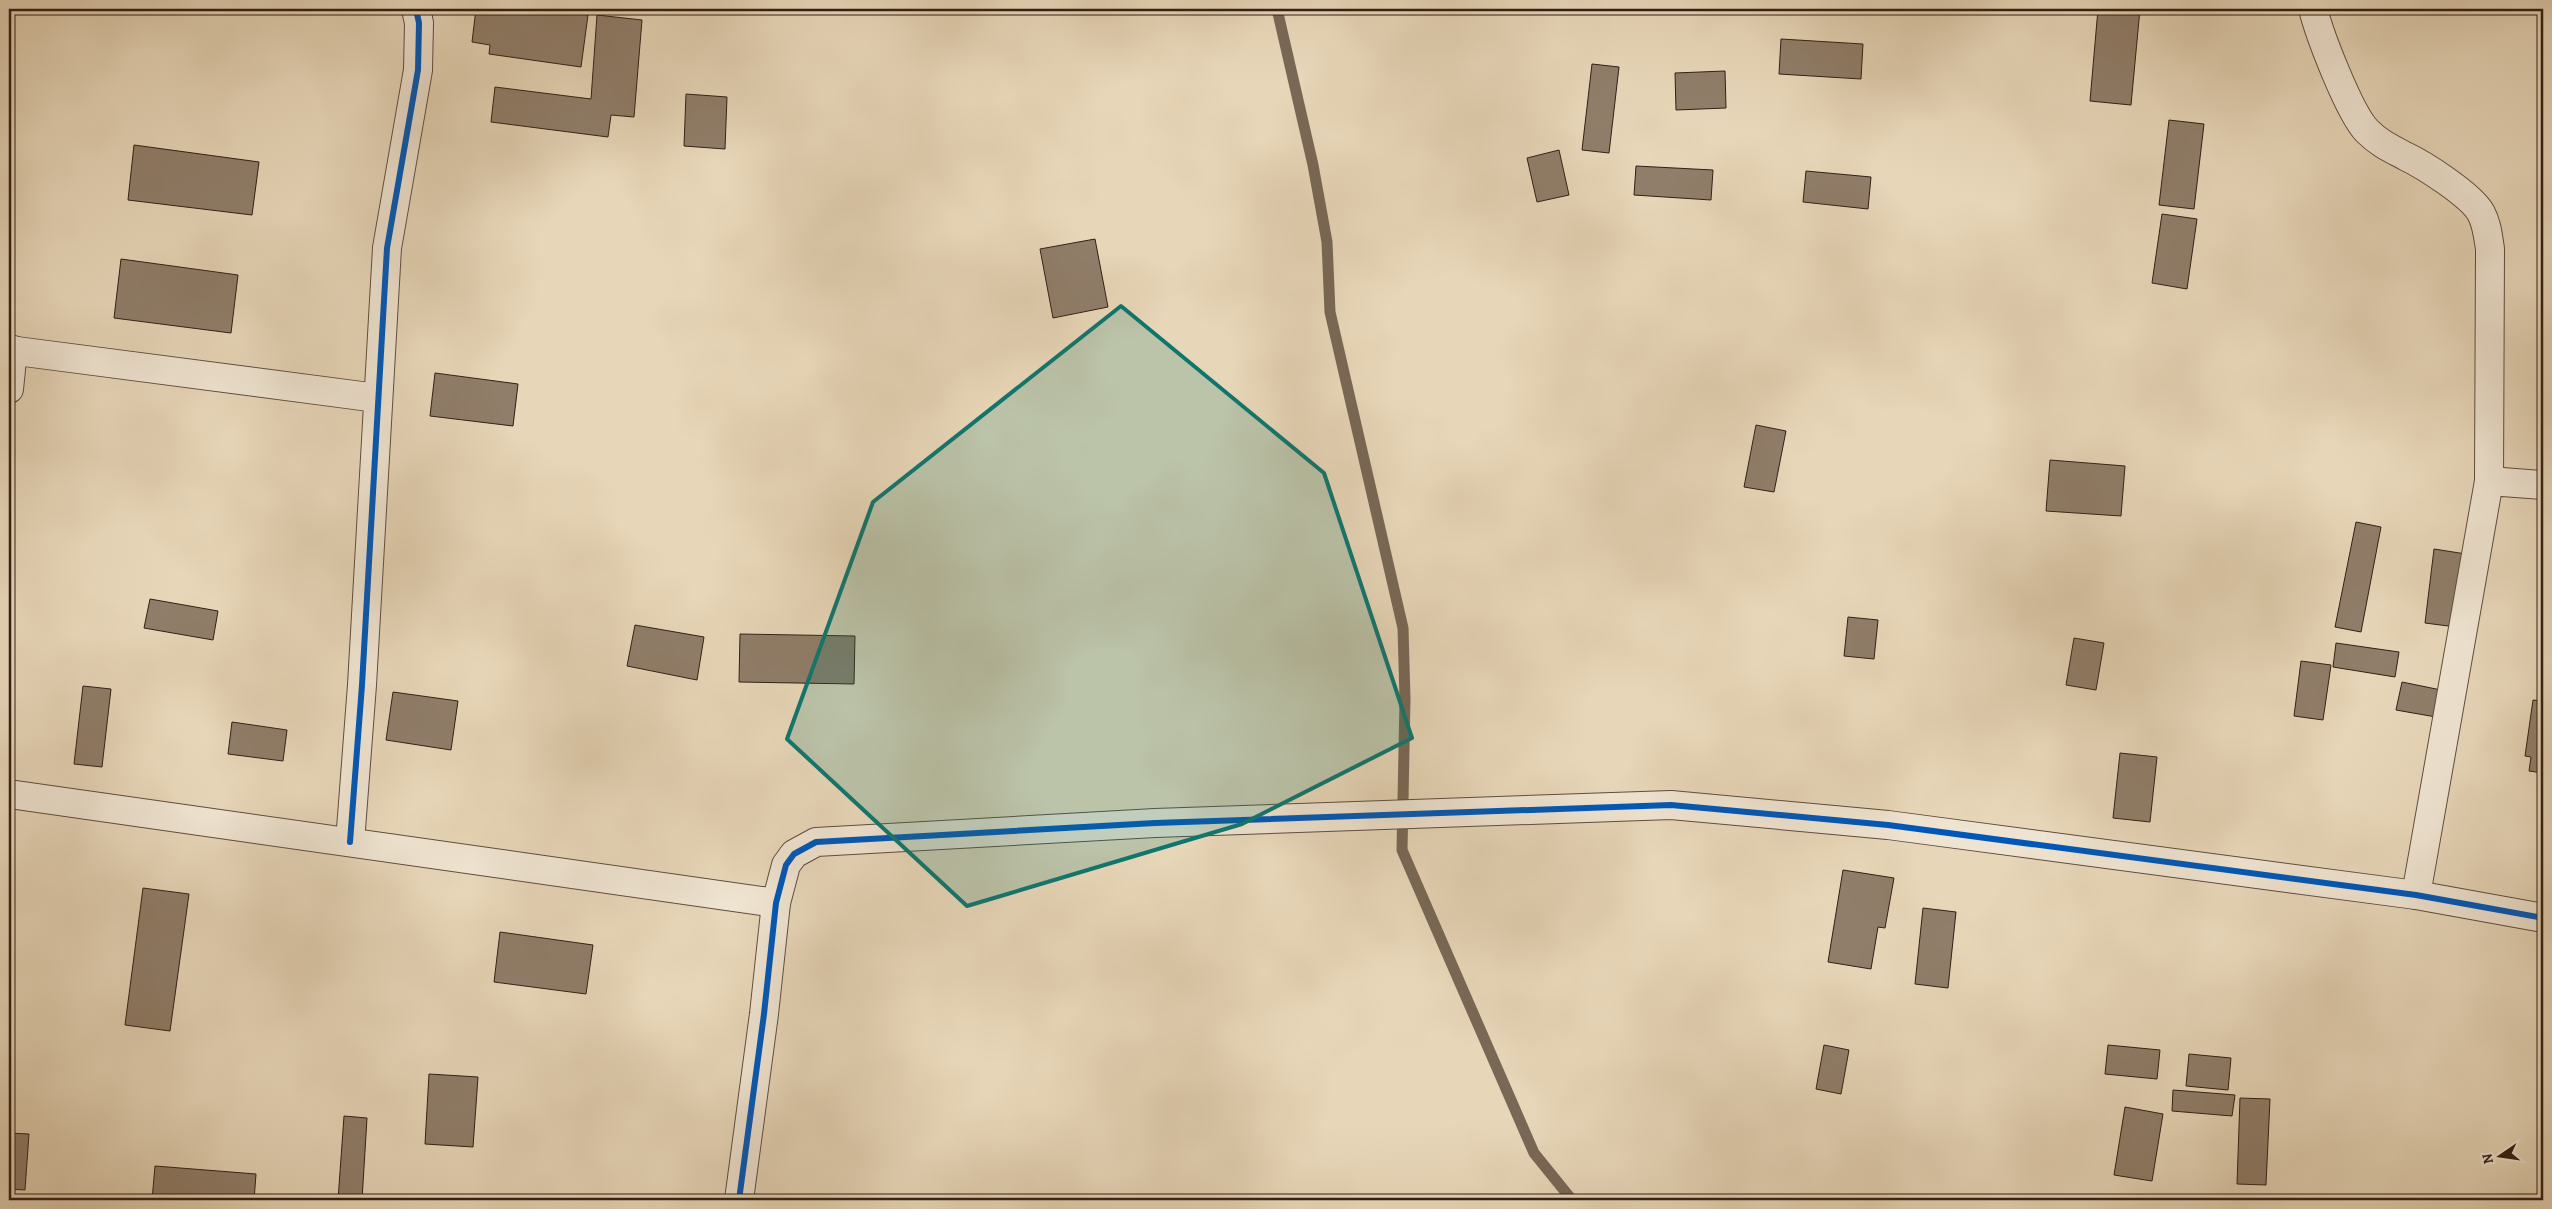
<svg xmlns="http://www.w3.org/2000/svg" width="2552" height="1209" font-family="Alegreya,serif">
<rect width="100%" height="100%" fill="#e7d6b8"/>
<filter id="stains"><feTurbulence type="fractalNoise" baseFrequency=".004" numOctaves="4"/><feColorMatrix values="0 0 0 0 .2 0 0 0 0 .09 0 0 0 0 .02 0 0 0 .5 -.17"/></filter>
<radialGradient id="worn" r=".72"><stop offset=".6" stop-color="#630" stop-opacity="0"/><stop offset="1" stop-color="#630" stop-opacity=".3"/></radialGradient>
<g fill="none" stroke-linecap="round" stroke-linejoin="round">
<path stroke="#796856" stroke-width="11" d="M1277,9l36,156 14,77 3,70 73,316 2,71 -3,151 132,303 38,47"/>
</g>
<g fill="#907e6a" stroke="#321f15">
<path d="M476,9h67l45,6 -7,52 -92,-13 1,-9 -18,-3z"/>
<path d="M2098,9h42l-9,96 -41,-4z"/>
<path d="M597,15l45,5 -8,97 -23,-2 -3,22 -117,-15 4,-35 96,12z"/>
<path d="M1781,39l82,5 -2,35 -82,-5z"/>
<path d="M1592,64l27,3 -10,86 -27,-3z"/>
<path d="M1725,71l1,37 -50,2 -1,-37z"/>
<path d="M686,94l41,3 -2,52 -41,-3z"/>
<path d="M2169,120l35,4 -10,85 -35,-4z"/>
<path d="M134,145l125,17 -7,53 -124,-15z"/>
<path d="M1559,150l10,45 -32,7 -10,-44z"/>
<path d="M1636,166l77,4 -2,30 -77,-5z"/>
<path d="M1806,171l65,6 -3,32 -65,-7z"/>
<path d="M2162,214l35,5 -10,70 -35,-6z"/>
<path d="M1095,239l13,68 -55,11 -13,-69z"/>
<path d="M121,259l117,16 -7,58 -117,-15z"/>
<path d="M435,373l83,11 -5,42 -83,-10z"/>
<path d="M1756,425l30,6 -12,61 -30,-5z"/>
<path d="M2050,460l75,6 -4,50 -75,-5z"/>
<path d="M2356,522l25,5 -20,105 -26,-5z"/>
<path d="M2434,549l32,5 -10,73 -31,-4z"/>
<path d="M150,599l68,12 -5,29 -69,-12z"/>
<path d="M1848,617l30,3 -4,39 -30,-3z"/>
<path d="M635,625l69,12 -7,43 -70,-14z"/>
<path d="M740,634l115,2 -1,48 -115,-2z"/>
<path d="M2074,638l30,5 -8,47 -30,-5z"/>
<path d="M2336,643l63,9 -4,25 -62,-10z"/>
<path d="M2301,661l30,4 -8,55 -29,-4z"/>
<path d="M2402,682l39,8 -5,27 -40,-7z"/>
<path d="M83,686l28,3 -9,78 -28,-3z"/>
<path d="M393,692l65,9 -7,49 -65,-10z"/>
<path d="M2533,700l10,1v72l-14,-2 2,-14 -6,-1z"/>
<path d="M232,722l55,8 -4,31 -55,-7z"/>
<path d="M2120,753l37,4 -7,65 -37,-4z"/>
<path d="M1843,870l51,8 -9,50 -7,-1 -7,42 -43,-7z"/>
<path d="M143,888l46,6 -19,137 -45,-6z"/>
<path d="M1923,908l33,4 -8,76 -33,-4z"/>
<path d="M500,932l93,13 -7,49 -92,-12z"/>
<path d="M1824,1045l25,5 -8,44 -25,-5z"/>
<path d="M2108,1045l52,5 -3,29 -52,-5z"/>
<path d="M2189,1054l42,4 -3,32 -42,-4z"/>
<path d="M429,1074l49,3 -5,70 -48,-3z"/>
<path d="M2173,1090l62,5 -3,21 -60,-5z"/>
<path d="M2240,1098l30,1 -4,86 -29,-1z"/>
<path d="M2125,1107l38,7 -11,67 -38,-6z"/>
<path d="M344,1116l23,2 -5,82h-24z"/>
<path d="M9,1133l20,1 -4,56 -16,-1z"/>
<path d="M155,1166l101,8 -2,26h-102z"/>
</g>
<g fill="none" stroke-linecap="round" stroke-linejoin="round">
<defs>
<g id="minor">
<path d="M2313,9c7,27 36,103 54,122 12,12 23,17 38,25 19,9 66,39 76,57 6,11 7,23 9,36l-1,232"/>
<path d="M9,350l368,48"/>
<path d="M9,389l4,-39"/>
<path d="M9,794l767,109"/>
<path d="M350,842l12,-157 25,-437 31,-178 1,-47 -3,-14"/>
<path d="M2416,895l73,-414 54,4"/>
<path d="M739,1200l25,-186 12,-111 10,-38 8,-11 22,-12 339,-19 516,-18 217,20 528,70 127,23"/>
</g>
</defs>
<use href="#minor" stroke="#5f4d3e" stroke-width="30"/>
<use href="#minor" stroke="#efe4d1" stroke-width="28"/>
<defs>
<g id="cycleway">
<path d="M350,842l12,-157 25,-437 31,-178 1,-47 -3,-14"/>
<path d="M739,1200l25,-186 12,-111 10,-38 8,-11 22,-12 339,-19 516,-18 217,20 528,70 127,23"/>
</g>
</defs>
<use href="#cycleway" stroke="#efe4d1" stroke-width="9"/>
<use href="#cycleway" stroke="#0057b8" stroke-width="6"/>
</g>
<path fill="#0f766e" fill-opacity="0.2" stroke="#0f766e" stroke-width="4" stroke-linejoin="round" d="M1121,306l203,167 88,265 -170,86 -275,82 -180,-167 86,-237z"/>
<rect width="2552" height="1209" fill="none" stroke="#e7d6b8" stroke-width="30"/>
<rect x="10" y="10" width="2532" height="1189" fill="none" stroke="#321f15" stroke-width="2.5"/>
<rect x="15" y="15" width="2522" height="1179" fill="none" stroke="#321f15"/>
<g transform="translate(2500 1156) rotate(257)" stroke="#efe4d1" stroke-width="4" paint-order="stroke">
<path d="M0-4L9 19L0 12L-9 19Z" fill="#321f15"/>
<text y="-8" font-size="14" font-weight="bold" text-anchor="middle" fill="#321f15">N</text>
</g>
<rect width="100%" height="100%" filter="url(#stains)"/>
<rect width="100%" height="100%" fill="url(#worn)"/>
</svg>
